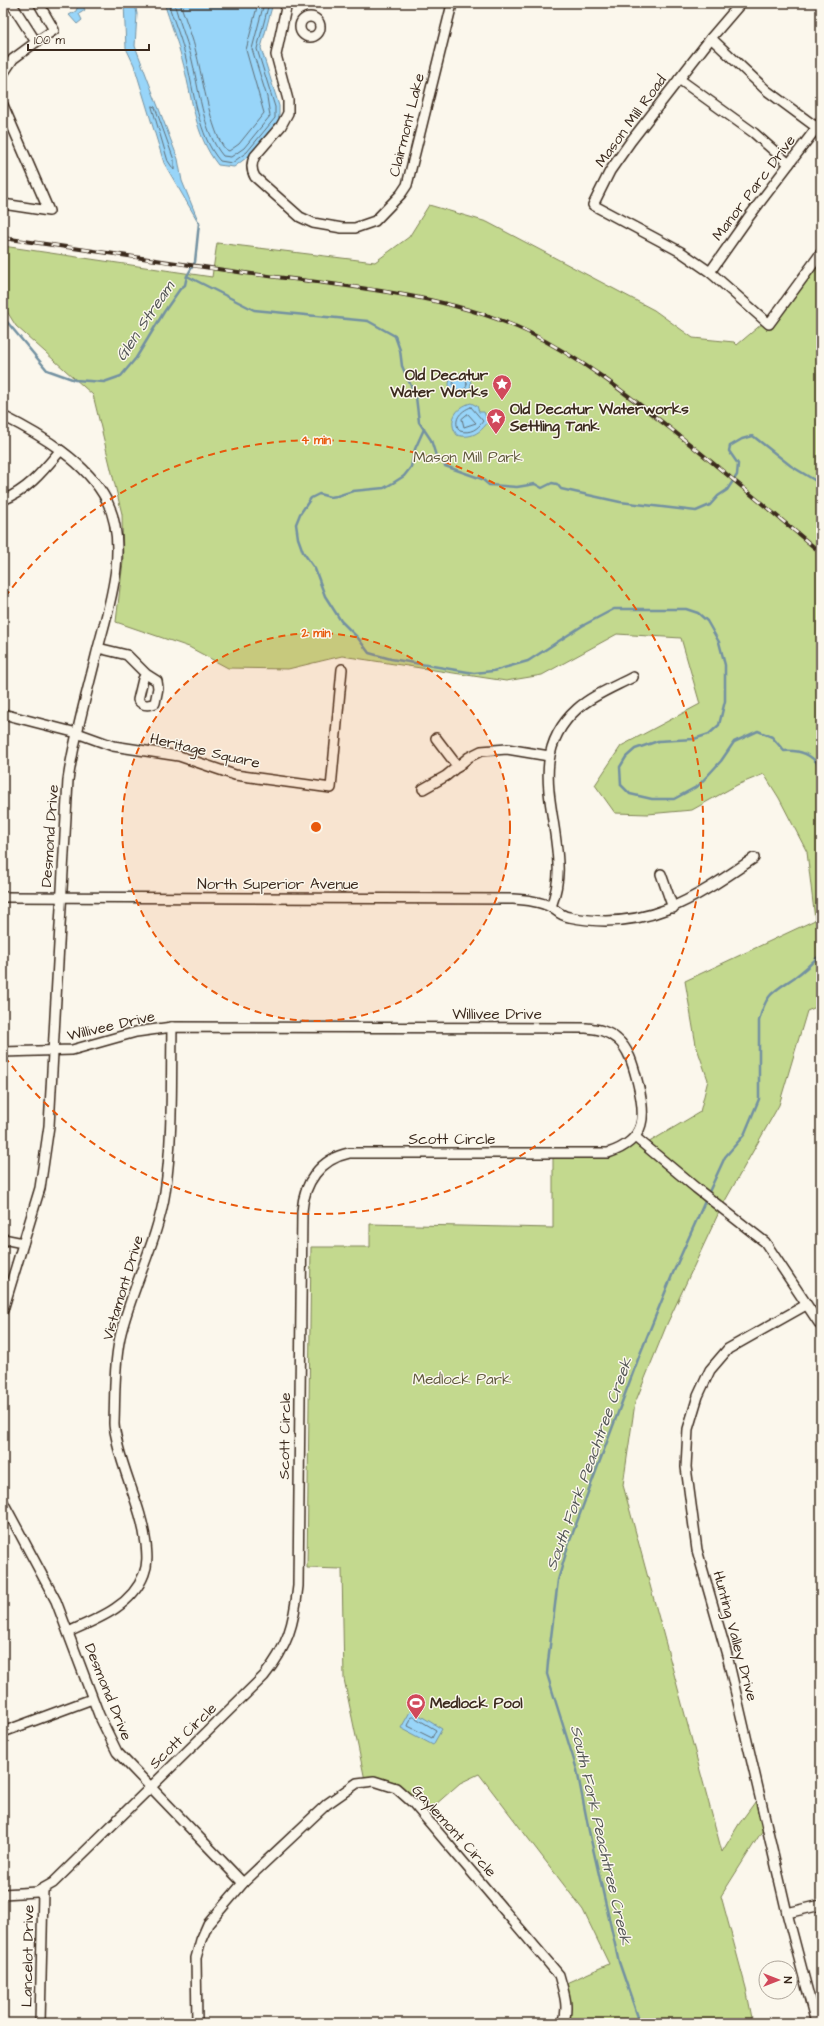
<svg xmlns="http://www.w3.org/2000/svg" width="824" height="2026" font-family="'Architects Daughter',sans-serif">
<rect width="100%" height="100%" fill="#fbf7ec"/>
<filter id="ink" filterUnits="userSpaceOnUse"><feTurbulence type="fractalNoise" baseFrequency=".025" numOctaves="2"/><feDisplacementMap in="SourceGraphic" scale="8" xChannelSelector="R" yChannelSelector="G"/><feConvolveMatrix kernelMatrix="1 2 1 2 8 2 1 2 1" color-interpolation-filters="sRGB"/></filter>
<g filter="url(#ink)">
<g fill="#c3d98e" stroke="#7f8256">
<path d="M429,205l58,17 167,88 39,28 41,4 3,3 33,-28 51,-60v748l-14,6 -28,94 -58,103 -75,-64 54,-32 8,-32 -12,-35 -11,-64 130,-61 -8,-68 -28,-54 -15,-24 -27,11 -45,25 -44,4 -33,-1 -20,-28 26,-39 79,-42 -19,-66 -64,-4 -75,41 -36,6 -164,-25 -54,13 -60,-1 -39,-21 -73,-25 7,-60 -1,-48 -29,-119 -77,-69 -13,-21v-59l209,31 5,-34 158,19 34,-25z"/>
<path d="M635,1137l85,73 -53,114 -32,79 -12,82 99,367 17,-28 19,-26 6,30 -43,68 25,92 7,35h-184l-5,-39 45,-20 -26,-54 -104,-136 -19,9 -34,30 -30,-28 -31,-5 -21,-101 -2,-110 -35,-1 4,-321h59v-23l183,4v-74l55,-1z"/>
</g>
<g fill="#98d5f9" stroke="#7391a1">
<path d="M124,3h11l2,11 -2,32 43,113 4,22 18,44 -36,-62 -30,-98 -8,-17z"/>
<path d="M164,3h109l-12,45 18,58v13l-29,36 -16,12 -16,-2c-24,-30 -26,-70 -36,-106 -5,-19 -12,-38 -18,-56z"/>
<path d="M78,6h5l2,4 -6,4 3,6 -5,4 -8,-9 7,-4z"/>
<circle cx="460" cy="384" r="11"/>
<path d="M471,403l6,3 2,6h5l4,10c-8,11 -17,17 -31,13 -10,-14 -1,-28 14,-32z"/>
<path d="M411,1710l31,19 -9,16 -32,-17z"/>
</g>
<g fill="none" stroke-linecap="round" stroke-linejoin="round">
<g stroke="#606e76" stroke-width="1">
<path d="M168,3c6,19 14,37 18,56 8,32 12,77 34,102l12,2 15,-11 28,-34v-11l-18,-58 12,-46"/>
<path d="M174,3c5,18 12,35 17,53 8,31 11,75 32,100l8,1 13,-9 26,-32 -3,-19 -15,-48 12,-46"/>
<path d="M180,3c6,18 13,35 17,53 4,16 17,92 32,95l10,-7 25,-31 -18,-63 12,-47"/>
<path d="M152,106l3,1 19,53v10l-6,-9z"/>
<circle cx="460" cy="384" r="7"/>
<path d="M471,407l12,14c-5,8 -13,13 -23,10 -8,-10 0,-20 11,-24z"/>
<path d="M468,414l8,9 -12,4 -2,-8z"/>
<path d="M414,1717l22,13 -4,8 -24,-12 3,-8z"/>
</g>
<g stroke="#7391a1" stroke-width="2.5">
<path d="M187,276l67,34 114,11 27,15 5,14 2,16 14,31 3,25 12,18 5,16 9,10 37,13 7,6 28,2 18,-3 7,4 10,-5 5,1 4,5 59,13 76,9 14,-6 8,-9 9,-6 10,-15 1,-11 -9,-13 1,-5 12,-7 11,-3 38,30 30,18"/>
<path d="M187,276l8,-14 4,-39"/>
<path d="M3,317l44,53 28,10 29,2 17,-6 15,-18 28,-46 16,-23 5,-4 2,-9"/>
<path d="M424,429l-9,20 -4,18 -7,9 -11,7 -9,5 -31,3 -16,5 -7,1 -11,-3 -8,4 -11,16 -4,10 2,14 5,14 12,17 10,27 16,25 17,17 11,15 22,6 83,14 19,-2 35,-10 54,-35 32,-17h72l12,4 9,8 12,21 6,23v36l-6,24 -10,9 -15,5 -36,2 -23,8 -9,8 -6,10 1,18 9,9 22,5h22l24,-13 23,-25 13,-19 24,-11 14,6 12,14c16,-1 28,3 37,17"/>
<path d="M708,1194l17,-37 19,-22 15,-36v-78c7,-28 14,-29 36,-44 10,-7 18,-15 26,-23"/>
<path d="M640,2023l-21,-61 -30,-131 -12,-61 -30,-96 1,-12 10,-82 11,-37 71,-189 33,-81 33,-74"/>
</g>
<defs>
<g id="minor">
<path d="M287,3l-11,52 12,45v13l-7,13 -26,30c-4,7 -4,14 0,21l45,40 13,6 29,5h13l20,-7 26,-27 6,-9 45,-181"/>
<path d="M741,3l-30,35 -80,103 -21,30 -17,34 88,47 29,20 59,52 52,-71"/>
<circle cx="310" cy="27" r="10"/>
<path d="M711,38l55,52 50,37"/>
<path d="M36,42l18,-12 -15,-26"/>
<path d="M3,74l10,-15 23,-17 -25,-39"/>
<path d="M679,79l75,54 35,31"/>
<path d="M3,105l46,106 -46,-7"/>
<path d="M710,272l38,-54 73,-96"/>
<path d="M3,416c38,19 84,46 104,85 23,48 1,107 -11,155 -10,41 -22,82 -28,124l-19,346 -9,62 -37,122"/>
<path d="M3,500c25,-10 40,-29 57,-49"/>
<path d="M98,648l29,7 19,19 11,7 1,7 -3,15c-7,3 -12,3 -17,-3l5,-21 3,-5"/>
<path d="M3,714l74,19 36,13 66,10 56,19 96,13 11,-119"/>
<path d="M436,738l22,29"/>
<path d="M423,789l23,-13 23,-19 12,-6 26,-2 42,7"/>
<path d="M661,874l12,34"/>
<path d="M3,897l509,2c13,1 28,2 39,8 6,4 10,9 18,10 76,16 125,-18 185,-59"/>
<path d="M551,907c5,-14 8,-27 7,-42 -1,-55 -31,-111 19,-156 16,-14 37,-22 56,-32"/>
<path d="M3,1052l69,-2 64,-18 36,-5 414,1c12,1 22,3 31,11 12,10 16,26 20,41 9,35 11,60 -29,73h-259c-29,6 -45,30 -47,58l-4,375c-4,38 -10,60 -34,90l-211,207 -16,9 -34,2"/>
<path d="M635,1137l61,51 69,54 56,84"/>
<path d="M3,1239l20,4"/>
<path d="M806,1305l-78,44 -18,21 -12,26 -10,33 -2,38 11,83 30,105 60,258 29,110"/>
<path d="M3,1502l53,99 43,114 18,37 126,131"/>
<path d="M68,1632c30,-13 64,-26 76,-58 4,-10 3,-20 2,-30 -4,-34 -20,-65 -28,-98 -1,-8 -4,-15 -4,-23 1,-28 0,-58 6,-86 11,-48 38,-97 45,-145 8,-54 6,-110 7,-165"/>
<path d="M3,1732l89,-33"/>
<path d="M787,1913l34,-8"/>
<path d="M40,2023l3,-133"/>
<path d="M197,2023l-1,-65 5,-18 7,-16 35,-41 84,-79 30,-21 17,-2 22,7 18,16 145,171c4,15 11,32 4,48"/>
</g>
</defs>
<use href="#minor" stroke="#3b2a1e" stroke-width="12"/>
<use href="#minor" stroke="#fbf7ec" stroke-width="9"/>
<defs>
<path id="rail" d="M3,238c81,11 162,24 242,35 89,12 202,20 283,59 54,27 96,60 143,97 50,40 100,82 150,124"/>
</defs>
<use href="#rail" stroke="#3b2a1e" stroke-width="4"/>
<use href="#rail" stroke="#fbf7ec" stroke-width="2.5" stroke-dasharray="8" stroke-linecap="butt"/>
</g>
</g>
<circle cx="316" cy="827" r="194" fill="#e8590c" fill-opacity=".12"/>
<g fill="none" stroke="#e8590c" stroke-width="2" stroke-dasharray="7 5">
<circle cx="316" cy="827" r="194"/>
<path d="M5 597A387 387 0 1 1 5 1057"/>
</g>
<defs>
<symbol id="sight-pin" viewBox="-11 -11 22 30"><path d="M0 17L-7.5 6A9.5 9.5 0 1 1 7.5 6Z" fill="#d1495b" stroke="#fbf7ec"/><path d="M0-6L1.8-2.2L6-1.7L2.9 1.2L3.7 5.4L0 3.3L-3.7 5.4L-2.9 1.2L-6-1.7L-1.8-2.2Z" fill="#fff"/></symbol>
<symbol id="stadium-pin" viewBox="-11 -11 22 30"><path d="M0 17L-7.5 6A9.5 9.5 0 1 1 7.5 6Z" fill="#d1495b" stroke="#fbf7ec"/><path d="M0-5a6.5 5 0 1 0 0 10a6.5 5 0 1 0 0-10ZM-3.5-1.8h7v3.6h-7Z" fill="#fff"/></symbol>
</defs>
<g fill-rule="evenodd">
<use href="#sight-pin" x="491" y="373" width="22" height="30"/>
<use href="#sight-pin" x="485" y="407" width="22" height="30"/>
<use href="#stadium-pin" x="405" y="1692" width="22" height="30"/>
</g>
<g text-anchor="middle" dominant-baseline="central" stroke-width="3" stroke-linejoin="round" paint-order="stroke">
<g font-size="15" fill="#3b2a1e" stroke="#fbf7ec">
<text transform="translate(631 121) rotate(-54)">Mason Mill Road</text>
<text transform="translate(407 125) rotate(-76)">Clairmont Lake</text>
<text transform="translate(754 188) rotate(-53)">Manor Parc Drive</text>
<text transform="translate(205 751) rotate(13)">Heritage Square</text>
<text transform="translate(50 836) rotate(-86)">Desmond Drive</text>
<text x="278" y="884">North Superior Avenue</text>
<text x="497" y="1014">Willivee Drive</text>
<text transform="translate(111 1026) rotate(-13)">Willivee Drive</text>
<text x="452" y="1139">Scott Circle</text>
<text transform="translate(123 1288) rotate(-73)">Vistamont Drive</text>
<text transform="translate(285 1436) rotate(-89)">Scott Circle</text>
<text transform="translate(735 1636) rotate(75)">Hunting Valley Drive</text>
<text transform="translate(108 1692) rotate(68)">Desmond Drive</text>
<text transform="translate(183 1736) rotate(-44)">Scott Circle</text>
<text transform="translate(454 1831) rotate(48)">Gaylemont Circle</text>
<text transform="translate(28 1956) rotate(-89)">Lancelot Drive</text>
</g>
<g font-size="15" font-weight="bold" fill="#3b2a1e" stroke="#fbf7ec" text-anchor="start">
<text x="488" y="375" text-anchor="end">Old Decatur<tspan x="488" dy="17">Water Works</tspan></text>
<text x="510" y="409">Old Decatur Waterworks<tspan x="510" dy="17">Settling Tank</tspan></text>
<text x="430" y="1703">Medlock Pool</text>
</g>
<g font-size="15" fill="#5d563a" stroke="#fbf7ec">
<text x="468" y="457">Mason Mill Park</text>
<text x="462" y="1379">Medlock Park</text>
</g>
<g font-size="16" font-style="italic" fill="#525555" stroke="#fbf7ec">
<text transform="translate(145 321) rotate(-56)">Glen Stream</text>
<text transform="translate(589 1464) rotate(-70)">South Fork Peachtree Creek</text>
<text transform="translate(601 1835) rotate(77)">South Fork Peachtree Creek</text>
</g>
</g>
<circle cx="316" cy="827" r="6" fill="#e8590c" stroke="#fbf7ec" stroke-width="2"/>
<g font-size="12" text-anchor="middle" font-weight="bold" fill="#e8590c" stroke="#fbf7ec" stroke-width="3" stroke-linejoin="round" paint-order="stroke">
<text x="316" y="444">4 min</text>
<text x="316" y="637">2 min</text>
</g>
<rect width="824" height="2026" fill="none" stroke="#fbf7ec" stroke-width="16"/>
<rect x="8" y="8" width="808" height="2010" fill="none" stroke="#3b2a1e" stroke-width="1.5" filter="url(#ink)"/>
<g transform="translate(778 1980) rotate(90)"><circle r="19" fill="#fbf7ec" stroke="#aea59a"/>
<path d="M0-3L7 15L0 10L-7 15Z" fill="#d1495b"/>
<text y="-6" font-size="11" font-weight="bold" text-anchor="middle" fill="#3b2a1e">N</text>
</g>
<path d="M28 44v6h121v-6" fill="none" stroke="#3b2a1e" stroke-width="2"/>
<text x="34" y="44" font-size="12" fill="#3b2a1e" stroke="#fbf7ec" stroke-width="3" paint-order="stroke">100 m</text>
</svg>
